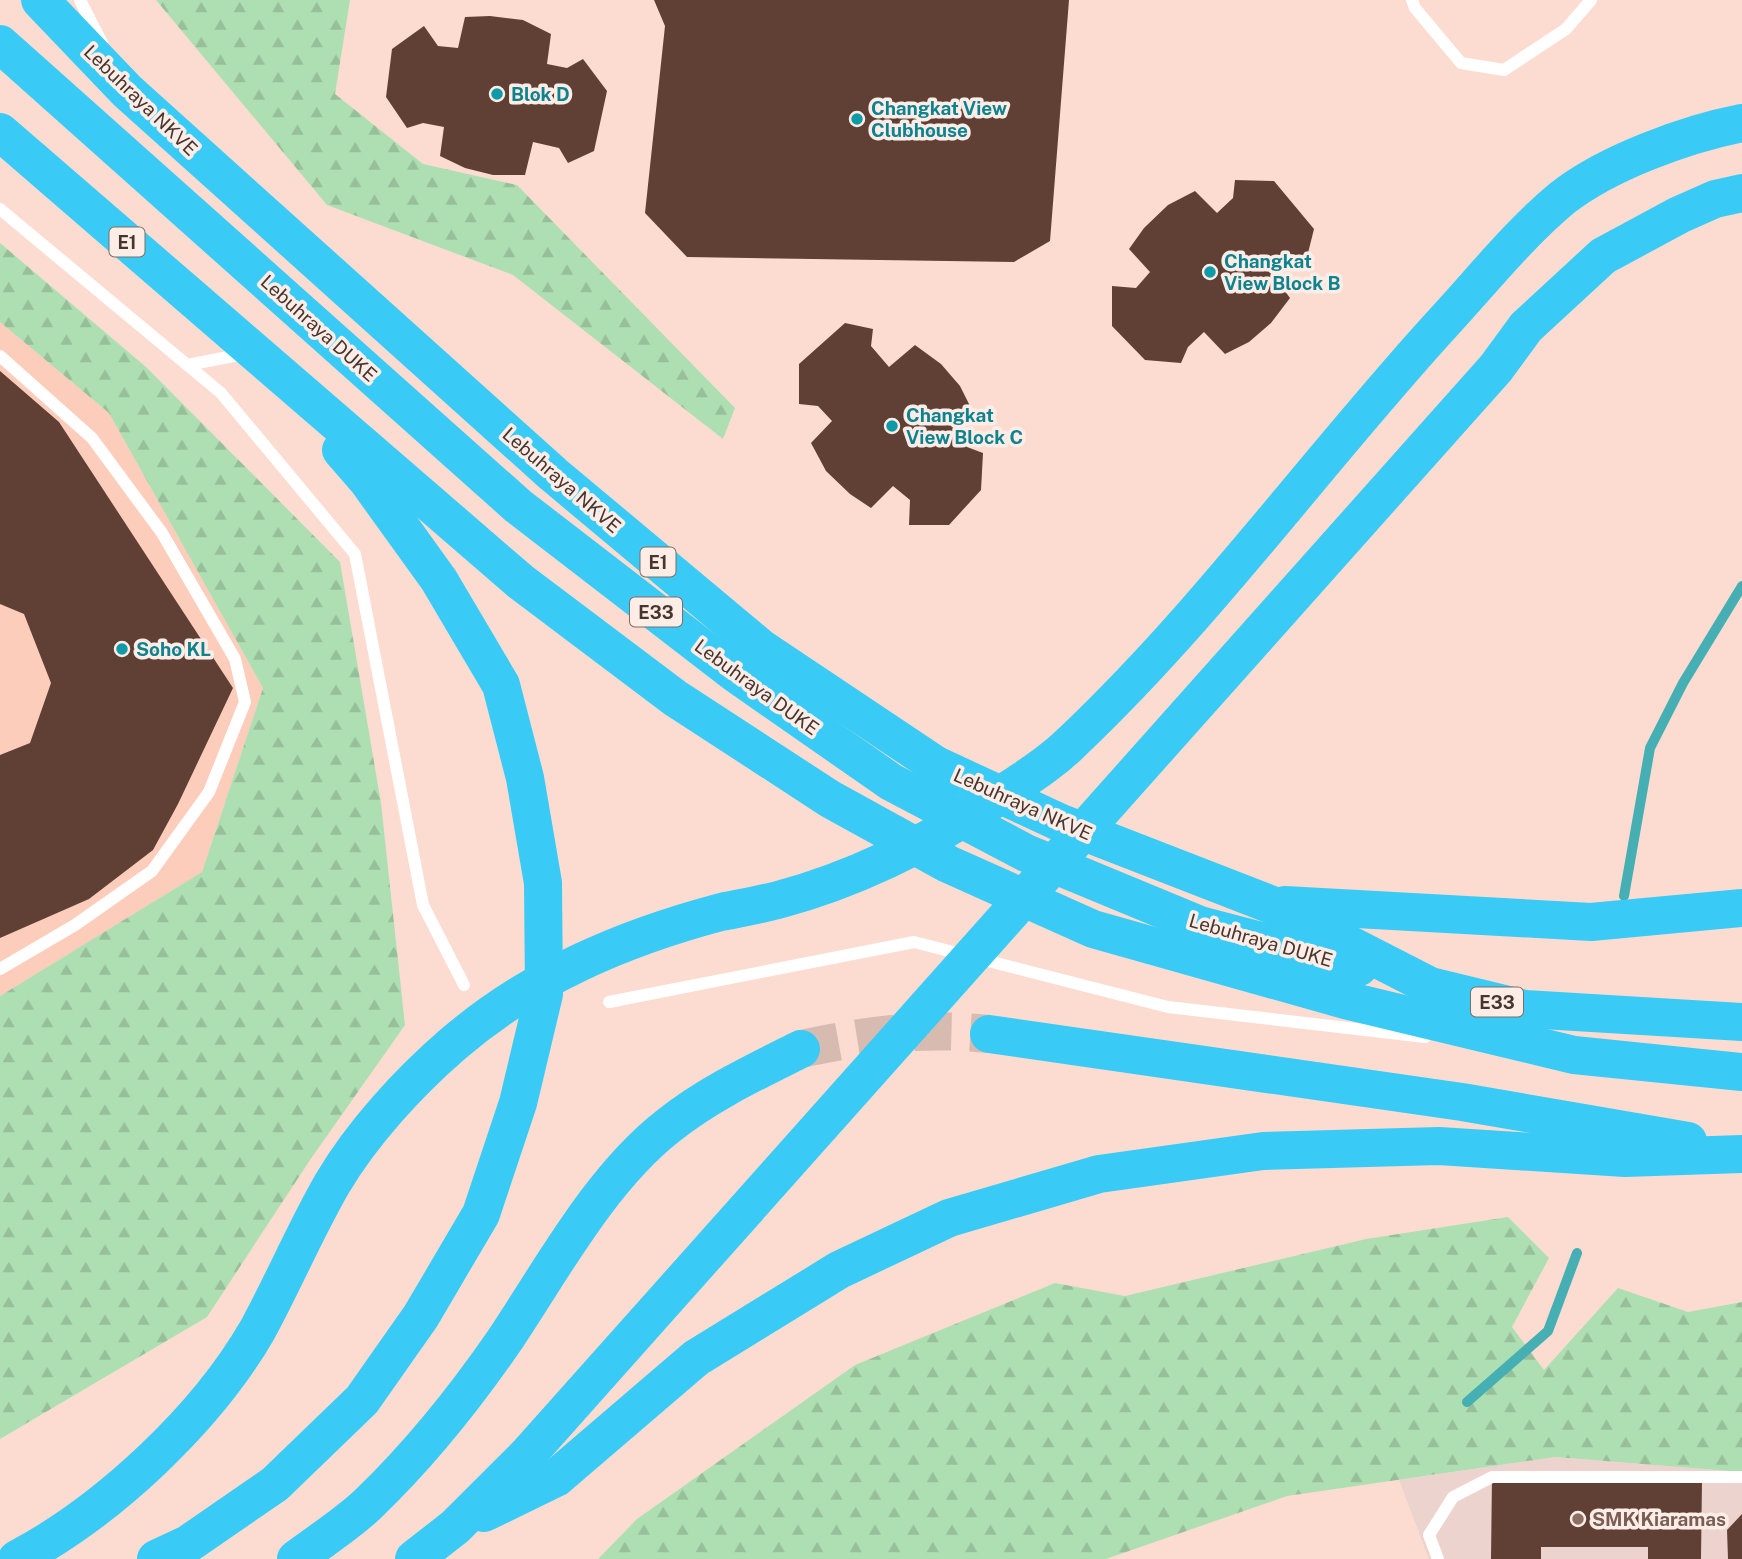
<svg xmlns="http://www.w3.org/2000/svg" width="1742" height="1559" font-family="'Public Sans',sans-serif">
<defs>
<pattern id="forest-firs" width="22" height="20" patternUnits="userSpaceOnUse" patternTransform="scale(1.75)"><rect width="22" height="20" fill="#aedfb3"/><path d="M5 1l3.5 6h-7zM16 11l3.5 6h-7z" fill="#97c09a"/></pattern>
</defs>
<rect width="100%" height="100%" fill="#fcdcd1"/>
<path fill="#fccdbb" d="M0,322l109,91 154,275 -61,184 -202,124z"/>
<path fill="#edd3ce" d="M1555,1457l187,15v87h-313l-30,-79z"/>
<g fill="url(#forest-firs)">
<path d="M156,0h194l-15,94 88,70 94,21 218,223 -12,31 -210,-164 -186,-70z"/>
<path d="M0,243l146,124 194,195 41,241 24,222 -95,135 -103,157 -207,122v-443l202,-124 61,-184 -154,-275 -109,-91z"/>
<path d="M1508,1217l41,41 -37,69 32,43 74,-82 70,24 54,-10v170l-187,-15 -268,39 -181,63h-508l39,-40 218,-154 200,-82 70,13 241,-57z"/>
</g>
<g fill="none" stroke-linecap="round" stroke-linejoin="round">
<g stroke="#45afb4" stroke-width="10">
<path d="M1624,896l26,-148 33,-65 59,-97"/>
<path d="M1467,1402l81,-71 29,-78"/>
</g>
</g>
<g fill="#604035">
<path d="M654,0h415l-19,241 -36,21 -327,-5 -42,-44 20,-187z"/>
<path d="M490,16l33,4 28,14 -4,30 20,4 16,-9 24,32 -13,60 -26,12 -9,-15 -26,-6 -8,33h-32l-28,-7 -25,-12 4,-29 -21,-4 -16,5 -21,-31 6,-48 32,-23 14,20 20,2 7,-31z"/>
<path d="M1235,180l39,1 40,48 -7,28 -17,-3 -20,17 20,27 -19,25 -22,19 -24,12 -21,-22 -16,15 -7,16 -36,-3 -33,-34v-40l24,2 14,-16 -21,-23 15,-21 24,-23 27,-14 22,22 16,-15z"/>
<path d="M845,323l28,6 -2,17 18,21 26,-22 26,19 19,22 12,24 -20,22 15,15 16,6 -2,37 -32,35h-40l1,-25 -17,-14 -22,22 -21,-14 -24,-23 -15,-28 21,-22 -14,-15 -19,-2v-40z"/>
<path d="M0,371l59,51 174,266 -55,116 -25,46 -64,49 -89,39v-183l30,-12 21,-60 -27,-69 -24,-10z"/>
<path d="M1492,1477l210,3 -1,79h-53v-12h-107v12h-50z"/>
<path d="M1742,1514v45h-14l-1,-29z"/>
</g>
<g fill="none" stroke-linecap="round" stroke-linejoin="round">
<path stroke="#d7bbb1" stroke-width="38" stroke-dasharray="38 19" stroke-linecap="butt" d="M801,1049c68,-14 118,-22 188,-15"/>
<g stroke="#fff" stroke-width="12">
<path d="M80,0l22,43"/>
<path d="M1412,0l3,8 46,55 43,7 62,-41 25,-29"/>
<path d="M0,209l221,184 134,161 68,351 41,80"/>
<path d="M0,356l92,82 70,95 73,126 10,43 -36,90 -57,79 -77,54 -75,44"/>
<path d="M187,365l57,-11"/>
<path d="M609,1002l305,-60 254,65 257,30"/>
<path d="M1438,1559l-9,-24 24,-38 39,-20h250"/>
</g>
<g stroke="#39cbf5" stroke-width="38">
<path d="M40,0l87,91 426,383 208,174 175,117 125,58 211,82 158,81 95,23 217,13"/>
<path d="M0,44l518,462 218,168 155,108 135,71 174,72 159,42"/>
<path d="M0,132l521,450 154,116 155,101 118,65 145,65 252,71 229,55 168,17"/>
<path d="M1285,905l306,17 151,-14"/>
<path d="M989,1034l473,68 226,39"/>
<path d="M484,1513l72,-35 140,-120 143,-88 110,-52 150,-44 164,-23 176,-5 186,12 117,-4"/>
<path d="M17,1559c91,-48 190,-141 241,-230 26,-48 47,-98 74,-145 30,-51 77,-102 121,-140 78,-67 170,-106 268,-132 19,-4 38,-7 57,-12 79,-21 152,-58 220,-103 25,-17 53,-34 74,-55 135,-128 244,-280 369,-417 39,-42 76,-89 120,-126 45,-36 125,-65 181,-76"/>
<path d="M156,1559l32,-15 87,-60 87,-84 59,-84 60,-102 37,-111 26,-109 -1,-111 -18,-105 -24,-93 -62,-105 -72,-100 -26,-30"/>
<path d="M296,1559c24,-18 51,-35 72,-55 51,-49 96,-105 136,-163 47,-70 96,-162 164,-215 40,-32 87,-54 133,-77"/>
<path d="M414,1559l41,-32 74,-74 967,-1085 30,-41 77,-71 76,-41 36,-16 27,-6"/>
</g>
</g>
<g fill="#0f9aa8" stroke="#feede7" stroke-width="2.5">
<circle cx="497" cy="94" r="7"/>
<circle cx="857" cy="119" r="7"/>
<circle cx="1210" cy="272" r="7"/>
<circle cx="892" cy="426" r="7"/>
<circle cx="122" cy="649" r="7"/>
</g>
<circle fill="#8d6e63" stroke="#feede7" stroke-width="2.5" cx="1578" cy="1519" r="7"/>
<g text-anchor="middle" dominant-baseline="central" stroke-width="7" stroke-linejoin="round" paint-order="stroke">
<g fill="#feede7" stroke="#7c6d67" stroke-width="2">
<rect x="109.5" y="227.5" width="35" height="29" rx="5"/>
<rect x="640.5" y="547.5" width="35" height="29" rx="5"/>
<rect x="630" y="597.5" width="52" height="29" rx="5"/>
<rect x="1471" y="987.5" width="52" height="29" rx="5"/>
</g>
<g font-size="18" font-weight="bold" fill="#453630">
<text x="127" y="242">E1</text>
<text x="658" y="562">E1</text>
<text x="656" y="612">E33</text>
<text x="1497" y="1002">E33</text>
</g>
<g font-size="19" font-weight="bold" fill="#0d838f" stroke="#feede7" text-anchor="start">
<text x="511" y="94">Blok D</text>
<text x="871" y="108">Changkat View<tspan x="871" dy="22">Clubhouse</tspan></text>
<text x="1224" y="261">Changkat<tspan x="1224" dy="22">View Block B</tspan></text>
<text x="906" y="415">Changkat<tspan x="906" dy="22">View Block C</tspan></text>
<text x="136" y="649">Soho KL</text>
</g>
<g font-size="19" fill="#453630" stroke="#feede7">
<text transform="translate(141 100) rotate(44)">Lebuhraya NKVE</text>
<text transform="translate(319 328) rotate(42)">Lebuhraya DUKE</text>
<text transform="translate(562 480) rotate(41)">Lebuhraya NKVE</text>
<text transform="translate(757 687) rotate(36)">Lebuhraya DUKE</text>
<text transform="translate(1023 804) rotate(24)">Lebuhraya NKVE</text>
<text transform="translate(1261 940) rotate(16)">Lebuhraya DUKE</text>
</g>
<g font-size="19" font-weight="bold" fill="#785e54" stroke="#feede7" text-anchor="start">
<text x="1592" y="1519">SMK Kiaramas</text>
</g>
</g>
</svg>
